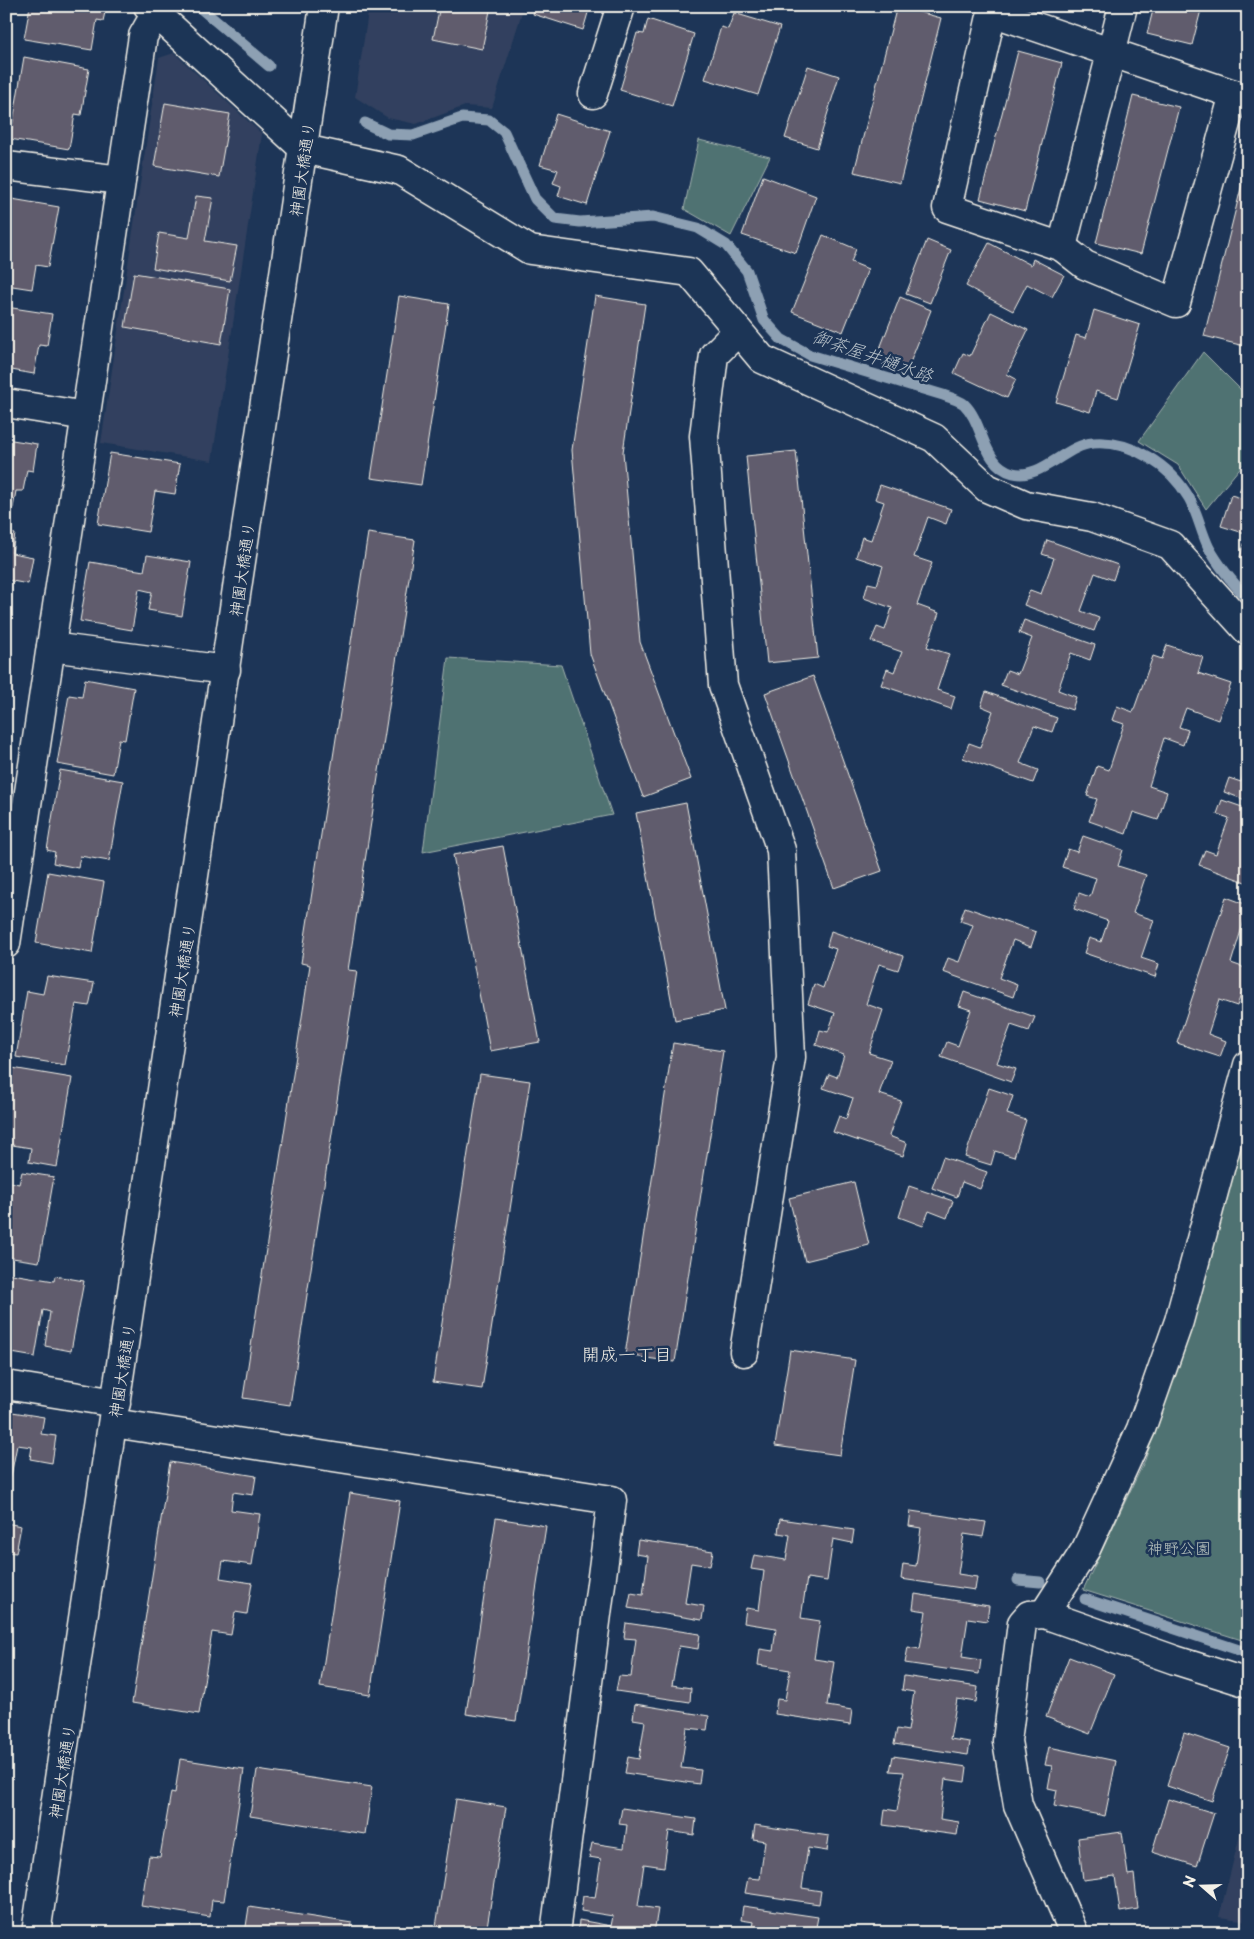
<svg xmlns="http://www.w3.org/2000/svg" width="1254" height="1939" font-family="'Playpen Sans','Klee One',sans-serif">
<rect width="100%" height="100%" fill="#1d3557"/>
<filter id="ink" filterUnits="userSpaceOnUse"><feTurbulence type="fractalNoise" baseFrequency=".02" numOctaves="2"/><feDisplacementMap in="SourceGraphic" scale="10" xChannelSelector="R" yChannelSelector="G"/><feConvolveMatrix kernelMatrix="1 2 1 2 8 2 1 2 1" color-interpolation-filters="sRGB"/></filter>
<g filter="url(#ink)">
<g fill="#31415e">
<path d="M369,6h155l-32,102 -27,-2 -49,18 -28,-6 -33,-21z"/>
<path d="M174,53l88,81 -50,327 -111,-18 58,-385z"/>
<path d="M1248,1803v118l-29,-4z"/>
</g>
<g fill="#4f7272" stroke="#a2b2ad">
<path d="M699,140l71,17 -39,79 -47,-27z"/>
<path d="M1203,352l45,45v61l-42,51 -28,-44 -39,-24z"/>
<path d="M448,658l113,7 51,150 -189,37z"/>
<path d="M1248,1107v535l-165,-52 62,-130 46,-133z"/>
</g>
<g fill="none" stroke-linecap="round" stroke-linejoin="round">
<g stroke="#8da0b3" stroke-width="11">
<path d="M198,6l71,60"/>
<path d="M365,123l23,11 25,1 49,-17 27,2 15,12 31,67 20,20 25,3 73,-5 45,11 28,17 21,26 17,49 17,19 29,16 133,40c6,2 16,5 21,9 20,19 18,61 49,69 28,7 53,-28 80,-30 38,-3 77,22 96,55 9,16 12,34 20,50 10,18 25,36 39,51"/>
<path d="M1018,1580l22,2"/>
<path d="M1085,1599l163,54"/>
</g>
</g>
<g fill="#605c6d" stroke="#f4f1e8">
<path d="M30,6l76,2 -3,13 -6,-1 -5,30 -68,-11z"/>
<path d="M440,6h51l-9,43 -49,-10z"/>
<path d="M535,6h55l-7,24 -50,-16z"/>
<path d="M897,6l44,12 -41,165 -46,-11z"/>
<path d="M1154,6h48l-10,39 -45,-11z"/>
<path d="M734,13l46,14 -22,68 -53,-16 16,-52 7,2z"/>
<path d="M648,19l46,15 -22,72 -52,-16 17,-57 7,1z"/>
<path d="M1018,51l44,12 -37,148 -45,-12z"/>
<path d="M24,57l65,12 -8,46 -6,-1 -6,35 -59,-10z"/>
<path d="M808,66l31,10 -22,72 -32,-10z"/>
<path d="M1133,96l46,11 -38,147 -45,-11z"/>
<path d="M165,103l65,11 -11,63 -65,-11z"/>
<path d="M556,114l54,17 -23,74 -29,-9 3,-10 -8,-3 5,-13 -18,-5z"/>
<path d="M1248,160v187l-44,-11z"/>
<path d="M763,176l53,20 -20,57 -54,-18z"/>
<path d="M196,196l17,2 -8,43 32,5 -7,35 -77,-13 6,-35 30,5z"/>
<path d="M6,198l53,9 -11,60 -12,-2 -4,24 -26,-4z"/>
<path d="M823,235l33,14 -5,13 17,7 -25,63 -51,-20z"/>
<path d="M927,240l24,10 -21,53 -24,-9z"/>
<path d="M989,243l42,22 2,-6 31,16 -12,22 -25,-13 -14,27 -47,-25z"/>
<path d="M134,273l96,16 -9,55 -96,-17z"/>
<path d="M399,296l50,8 -28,181 -50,-7z"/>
<path d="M595,296l50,8 -22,148 17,190 51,137 -48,18 -53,-143 -18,-204z"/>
<path d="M900,297l31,13 -23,58 -31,-12z"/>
<path d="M6,307l46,7 -5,32 -8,-1 -5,29 -28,-5z"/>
<path d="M1094,310l46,15 -22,73 -22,-7 -6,21 -34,-10 20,-67 10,3z"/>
<path d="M991,312l37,18 -21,44 9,5 -9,19 -53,-25 9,-20 7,3z"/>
<path d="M6,439l31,5 -4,27 -6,-1 -4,21h-7l-3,17 -7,-1z"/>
<path d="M796,451l22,207 -51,5 -21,-207z"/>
<path d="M110,453l70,11 -5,30 -20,-3 -7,41 -50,-8z"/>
<path d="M1248,475v19l-9,-3z"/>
<path d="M880,485l71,24 -5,15 -18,-7 -14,40 18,6 -15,42 22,8 -12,34 22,7 -12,36 18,6 -4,13 -70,-24 6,-16 7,3 8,-20 -31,-11 6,-14 8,3 7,-22 -28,-10 4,-15 9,2 6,-19 -27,-9 6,-20 9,3 13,-38 -9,-3z"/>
<path d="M1231,495l17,5v59l-8,-2 7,-23 -26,-8z"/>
<path d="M6,532l9,2 -3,19 21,4 -5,27 -21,-4 -1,7z"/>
<path d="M368,533l47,7 -67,430 9,1 -67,434 -47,-7 67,-433 -9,-2z"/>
<path d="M1047,540l71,25 -5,15 -18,-7 -14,38 18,7 -5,13 -70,-26 6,-15 11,4 13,-36 -12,-4z"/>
<path d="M147,555l44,7 -9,54 -34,-6 4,-18 -13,-3 -7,41 -52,-9 10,-59 54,9z"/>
<path d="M1024,620l71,25 -5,15 -19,-7 -13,37 18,7 -4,13 -71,-25 6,-15 11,4 14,-36 -13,-5z"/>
<path d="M1167,645l36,12 -5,16 33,11 -13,36 -32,-12 -7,19 9,3 -5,15 -19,-7 -15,48 18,6 -9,28 -25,-8 -7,22 -37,-13 8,-22 -10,-3 10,-30 12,4 15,-46 -12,-4 5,-14 16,6 20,-56 9,3z"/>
<path d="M813,676l69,195 -48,17 -69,-195z"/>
<path d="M85,679l49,9 -9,52 -6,-1 -6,35 -56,-10 12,-69 13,2z"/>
<path d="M986,692l71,26 -5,14 -18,-6 -14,37 18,7 -5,13 -70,-25 6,-15 11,4 13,-36 -12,-5z"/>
<path d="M1247,727l1,1v15l-6,-2z"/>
<path d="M1248,762v39l-24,-9 5,-14 12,4z"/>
<path d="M60,770l63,11 -14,80 -29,-5 -2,12 -25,-5 2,-11 -8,-2z"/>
<path d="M1222,800l26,9v74l-49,-18 6,-15 11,4 13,-36 -12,-4z"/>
<path d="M686,803l39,207 -50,10 -39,-207z"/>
<path d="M1083,836l40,14 -5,16 28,9 -13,38 21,7 -13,38 18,6 -4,13 -71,-24 5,-15 12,4 7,-21 -34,-12 5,-16 11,4 6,-19 -34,-11 6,-18 9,3z"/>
<path d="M503,846l37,196 -50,9 -37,-196z"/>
<path d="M48,872l56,10 -12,71 -56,-10z"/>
<path d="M1226,897l22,8v18l-4,-2 -13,42 17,6v6l-11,31 -18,-6 -11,34 18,7 -6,16 -43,-14z"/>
<path d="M965,907l71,25 -5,15 -18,-7 -14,38 18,7 -4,12 -70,-25 5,-14 11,4 14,-37 -13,-4z"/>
<path d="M831,931l72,25 -5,14 -19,-6 -13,40 17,6 -14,43 22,7 -12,34 22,7 -12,35 18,7 -4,13 -70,-24 6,-16 7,3 7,-21 -30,-10 6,-14 8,3 7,-22 -28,-10 4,-15 8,2 7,-19 -27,-9 6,-20 9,4 13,-39 -9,-3z"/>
<path d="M47,976l47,7 -5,23 -13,-2 -11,61 -49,-8 11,-66 16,3z"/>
<path d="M964,992l71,25 -6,14 -18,-6 -14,38 19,6 -5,13 -70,-25 6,-15 11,4 13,-36 -12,-4z"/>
<path d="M673,1043l50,8 -48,311 -50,-7z"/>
<path d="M12,1068l60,10 -15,89 -28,-5 2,-14 -25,-4v-40z"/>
<path d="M480,1074l50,7 -48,308 -49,-7z"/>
<path d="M989,1088l24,8 -6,18 19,6 -12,37 -19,-6 -4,14 -26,-8z"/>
<path d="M943,1157l44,15 -7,17 -18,-7 -5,15 -25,-9z"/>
<path d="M22,1172l32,5 -15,85 -33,-5v-76l13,3z"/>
<path d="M854,1182l15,63 -64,16 -16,-63z"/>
<path d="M909,1186l44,15 -6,17 -18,-7 -6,15 -24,-9z"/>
<path d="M6,1273l48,8 1,-5 29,5 -13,70 -26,-5 5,-34 -7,-2 -8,47 -29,-5z"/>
<path d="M790,1350l65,10 -15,95 -65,-9z"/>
<path d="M6,1411l38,6 -3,17 15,2 -4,27 -22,-4 2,-12 -15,-2 -9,46 -2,-1z"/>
<path d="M170,1462l86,14 -3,19 -20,-3 -2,18 29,4 -8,51 -29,-4 -3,17 32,5 -5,31 -12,-2 -4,23 -19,-3 -13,82 -67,-11z"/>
<path d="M350,1493l50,8 -30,194 -50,-8z"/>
<path d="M911,1511l75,11 -3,15 -19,-3 -6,40 19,3 -2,13 -74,-11 2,-15 13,2 5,-38 -12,-2z"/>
<path d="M496,1518l50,8 -30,195 -50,-7z"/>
<path d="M780,1519l74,11 -2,13 -19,-4 -6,42 -20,-3 -6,40 19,3 -6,38 20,3 -7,44 25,4 -2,15 -75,-11 2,-15 8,1 5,-30 -32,-5 2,-16 13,2 3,-23 -32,-5 2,-15 13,2 5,-39 -13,-2 3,-14 32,5 4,-25 -12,-2z"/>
<path d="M6,1523l15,3 -5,27 -10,-1z"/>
<path d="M638,1540l75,11 -3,15 -19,-3 -6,40 19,3 -2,14 -74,-12 3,-15 12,2 5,-39 -12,-2z"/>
<path d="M915,1594l74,12 -2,15 -19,-3 -6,39 19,3 -2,14 -74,-11 3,-16 12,2 6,-38 -13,-2z"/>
<path d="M626,1623l74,11 -2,15 -19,-3 -7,39 19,3 -1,14 -74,-11 3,-15 12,1 5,-38 -12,-1z"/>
<path d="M1069,1657l45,17 -24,60 -44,-17z"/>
<path d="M904,1676l74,11 -2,15 -19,-3 -7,40 20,3 -2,13 -74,-11 3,-15 11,2 6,-39 -12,-2z"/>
<path d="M635,1704l74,12 -2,14 -20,-2 -6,40 20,2 -2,14 -74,-11 3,-16 11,2 6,-38 -12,-2z"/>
<path d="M1184,1733l46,15 -18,53 -45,-15z"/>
<path d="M1049,1747l67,14 -11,55 -51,-10 3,-16 -9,-2 4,-22 -7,-1z"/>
<path d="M893,1756l74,11 -2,15 -20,-3 -5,40 19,3 -2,13 -74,-10 2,-16 12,2 7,-39 -14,-1z"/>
<path d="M180,1759l64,10 -20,132 -12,-1 -2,17 -69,-11 8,-50 11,1 11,-65 4,1z"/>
<path d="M257,1770l115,17 -7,47 -115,-18z"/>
<path d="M456,1799l50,8 -20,126h-51z"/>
<path d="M1168,1799l46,14 -17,53 -45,-14z"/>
<path d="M622,1808l74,11 -2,16 -25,-4 -5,36 -20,-3 -6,42 20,3 -4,24h-76l1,-13 32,6 2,-10 -32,-5 2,-15 12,2 6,-39 -12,-2 3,-14 32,5 3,-23 -8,-1z"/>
<path d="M755,1825l74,11 -2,15 -19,-3 -6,40 19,3 -2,13 -74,-11 3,-15 12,1 5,-38 -12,-2z"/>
<path d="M1122,1832l6,43 6,-1 4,35 -18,3 -5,-36 -32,4 -5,-42z"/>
<path d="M1248,1865v20l-5,-1z"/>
<path d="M743,1906l75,11 -3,15 -19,-3 -1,4h-43l2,-11 -13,-2z"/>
<path d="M249,1907l103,16 -1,10h-106z"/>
<path d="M980,1926l42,6 -43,1z"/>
</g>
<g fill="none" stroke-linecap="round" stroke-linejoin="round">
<defs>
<g id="minor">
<path d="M148,6l156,143 95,21 131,80 159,22 73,87 172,79 53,50 39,17 66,12 78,28 78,86"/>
<path d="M993,6l-1,6 256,87"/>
<path d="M992,12l-45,196 115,39 61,-241"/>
<path d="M593,94l28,-88"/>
<path d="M6,166l115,14"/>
<path d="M1062,247l23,18 91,38 58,-209"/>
<path d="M738,331l-24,24 -10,81 19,249 58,165 10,207 -47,295"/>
<path d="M6,403l80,13"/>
<path d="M51,647l175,23"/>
<path d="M6,944l137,-908 13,-23"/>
<path d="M6,1385l110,18"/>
<path d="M113,1423l499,77 -57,433"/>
<path d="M1044,1614l42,-65 55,-120 38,-108 69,-256"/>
<path d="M1074,1933l-56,-128 -11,-64 15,-118 7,-8 15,-1 131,46 73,23"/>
</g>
<path id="tertiary" d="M36,1933l288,-1927"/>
</defs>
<use href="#minor" stroke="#f4f1e8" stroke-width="31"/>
<use href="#tertiary" stroke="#f4f1e8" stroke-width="31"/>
<use href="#minor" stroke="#1d3557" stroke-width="28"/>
<use href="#tertiary" stroke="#1d3557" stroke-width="28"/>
</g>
</g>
<g text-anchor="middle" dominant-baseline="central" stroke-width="5" stroke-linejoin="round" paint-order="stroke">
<g font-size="16" fill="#f4f1e8" stroke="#1d3557">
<text transform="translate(301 169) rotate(-82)">神園大橋通り</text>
<text transform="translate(241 569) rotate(-82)">神園大橋通り</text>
<text transform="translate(181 970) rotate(-81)">神園大橋通り</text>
<text transform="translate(121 1370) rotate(-81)">神園大橋通り</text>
<text transform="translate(61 1771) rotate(-81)">神園大橋通り</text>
</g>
<g font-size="16" fill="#bac5bf" stroke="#1d3557">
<text x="1179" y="1547">神野公園</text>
</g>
<g font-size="18" font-style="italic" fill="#b8c2c9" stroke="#1d3557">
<text transform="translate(873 355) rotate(19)">御茶屋井樋水路</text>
</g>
<g font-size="18" fill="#f4f1e8" stroke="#1d3557">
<text x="627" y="1353">開成一丁目</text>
</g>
</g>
<rect width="1254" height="1939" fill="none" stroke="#1d3557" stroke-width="25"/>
<rect x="12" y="12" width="1229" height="1914" fill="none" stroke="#f4f1e8" stroke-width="2" filter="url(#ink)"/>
<g transform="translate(1202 1886) rotate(290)" stroke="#1d3557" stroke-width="4" paint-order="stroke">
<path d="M0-4L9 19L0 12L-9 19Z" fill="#f4f1e8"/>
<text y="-8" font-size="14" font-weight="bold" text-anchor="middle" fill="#f4f1e8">N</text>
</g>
</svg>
